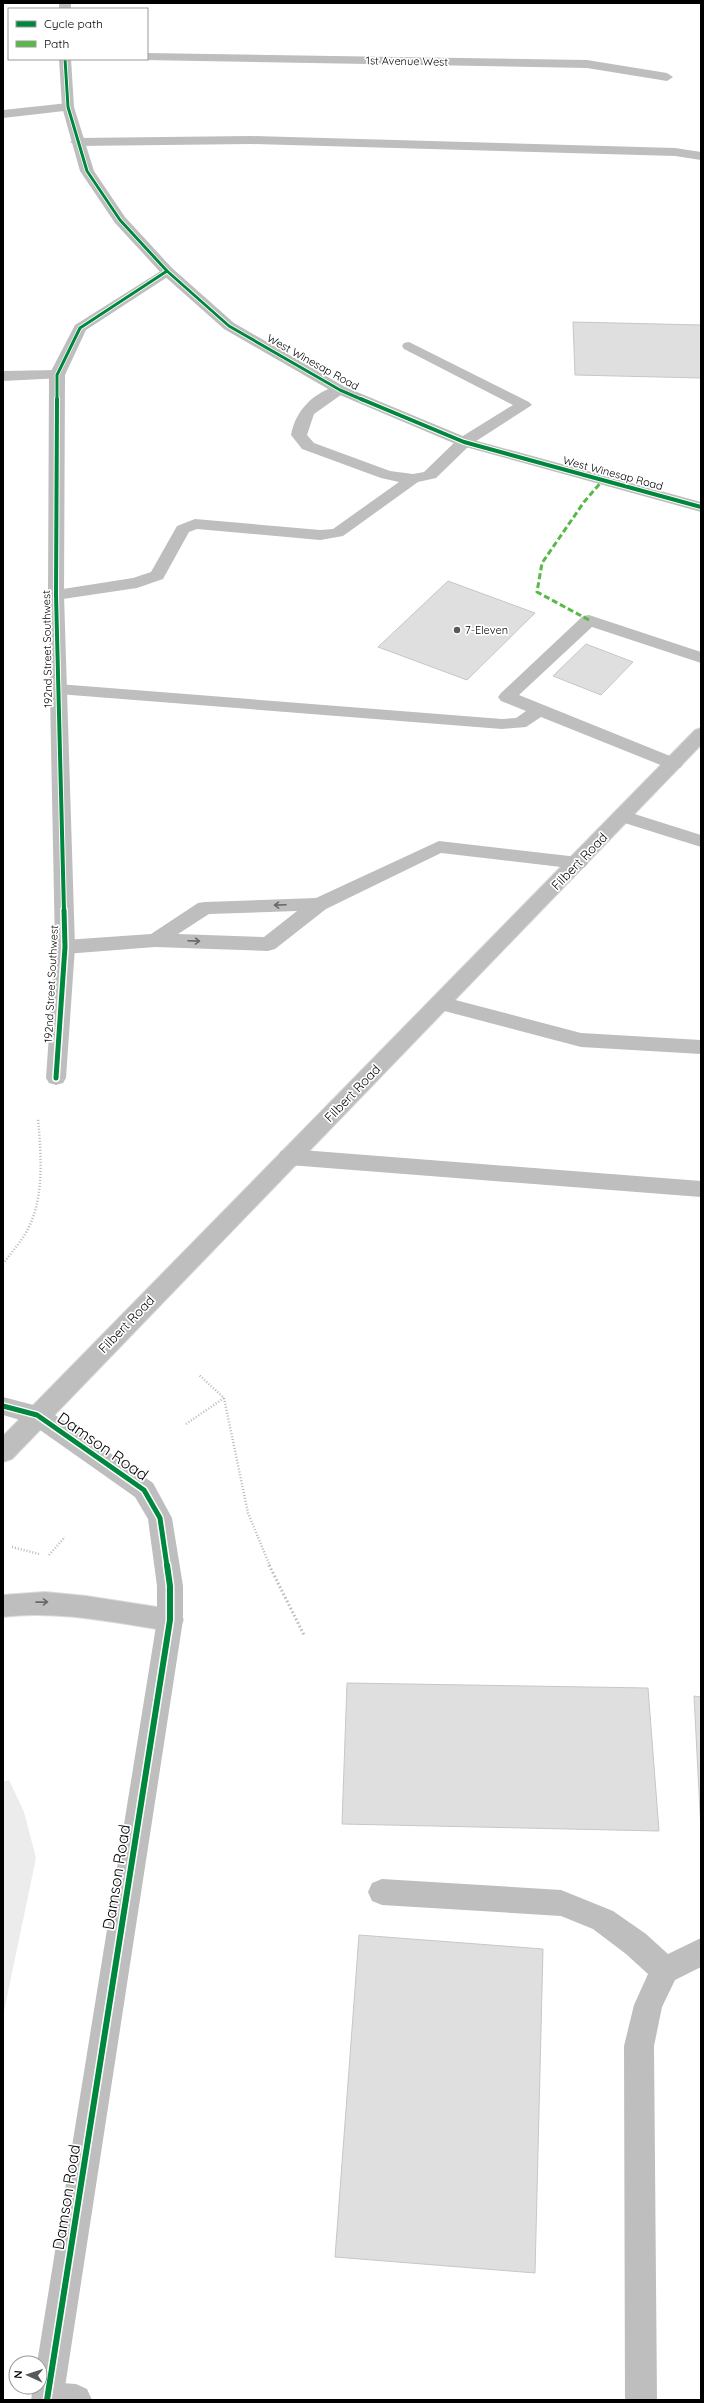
<svg xmlns="http://www.w3.org/2000/svg" width="704" height="2403" font-family="Quicksand,sans-serif">
<rect width="100%" height="100%" fill="#fff"/>
<path fill="#ececec" d="M9,1780l15,32 12,46 -33,158v-234z"/>
<g fill="#dfdfdf" stroke="#c7c7c7">
<path d="M573,322l128,3v53l-126,-3z"/>
<path d="M448,581l87,32 -68,67 -89,-33z"/>
<path d="M586,644l47,18 -32,33 -48,-19z"/>
<path d="M347,1683l301,5 11,143 -317,-7z"/>
<path d="M694,1696l7,1v133z"/>
<path d="M359,1935l184,14 -8,324 -200,-16z"/>
</g>
<g fill="none" stroke-linecap="round" stroke-linejoin="round">
<defs>
<g id="primary">
<path d="M701,728v17l-689,714 -9,3v-26l692,-706z"/>
<path d="M45,1592l41,4 84,13 9,3 4,8 -4,8 -9,3c-56,-8 -110,-21 -167,-14v-22z"/>
</g>
</defs>
<use href="#primary" stroke="#dbdbdb" stroke-width="2"/>
<g stroke="#b9b9b9" stroke-width="2.5" stroke-dasharray="1 2" stroke-linecap="butt">
<path d="M3,1264c8,-11 17,-21 24,-33 18,-34 14,-76 11,-113"/>
<path d="M224,1398l24,115 22,53"/>
<path d="M186,1424l38,-26 -25,-23"/>
<path d="M12,1547l27,7"/>
<path d="M49,1555l16,-18"/>
</g>
<path stroke="#b9b9b9" stroke-width="3" stroke-dasharray="1.5 2.5" stroke-linecap="butt" d="M269,1565l35,70"/>
<g fill="#bebebe" fill-rule="evenodd">
<path d="M68,103l6,4 -1,3 -70,8v-8z"/>
<path d="M409,342l120,60 3,3 -62,40 -34,33 -18,4 -75,54 -23,4 -123,-11 -8,3 -26,47 -26,9 -81,12 -6,-1 -2,-4 2,-4 83,-13 18,-6 26,-46 18,-7 125,11 13,-1 66,-47 -18,-4 -79,-29 -11,-14c5,-26 23,-43 49,-50l8,5 -34,24 -7,21 7,8 76,28 23,3 11,-2 34,-33 55,-34 -109,-56 -2,-3 2,-3z"/>
<path d="M57,370l8,5 -3,3 -59,3v-10z"/>
<path d="M589,615l112,37v11l-109,-36 -73,68 161,65 3,4 -3,4h-12l-127,-51 -15,10 -24,2 -444,-35 -6,-1 -3,-4 3,-4 6,-1 444,35 14,-1 10,-7 -25,-10 -3,-4 3,-4 82,-77z"/>
<path d="M622,810l79,25v12l-86,-27 -2,-4 2,-4z"/>
<path d="M439,841l139,16 7,2 3,4 -3,4 -7,2 -137,-16 -115,56 -51,40 -7,2 -113,-4 -90,7 -7,-2 -3,-5 3,-5 7,-2 86,-6 47,-31 7,-1 111,-4zM297,911l-33,26 -86,-3 31,-20z"/>
<path d="M440,996l141,37 120,7v14l-120,-7 -148,-39 -3,-5 3,-5z"/>
<path d="M289,1149l412,32v16l-412,-32 -8,-2 -3,-6 3,-6z"/>
</g>
<g fill="#bebebe" fill-rule="evenodd">
<path d="M147,53l440,7 80,13 6,4 -6,4 -80,-13 -444,-8 4,-1z"/>
<path d="M251,136l424,12 26,4v8l-26,-4 -424,-12 -174,2 -7,-4 7,-4z"/>
<path d="M167,267l7,4 -2,3 -86,56 -21,45 -1,220 11,352 -9,131 -3,5 -7,2 -7,-2 -3,-5 9,-131 -7,-352 1,-220 26,-50z"/>
<path d="M382,1879l179,11 52,21 33,23 22,20 33,-16v29l-26,13 -13,27 -8,39 3,354h-32l-1,-354 10,-41 14,-31 -22,-20 -33,-25 -32,-13 -179,-11 -10,-4 -4,-9 4,-9z"/>
<path d="M47,2382l29,2 11,5 5,11h-60l4,-13h4v-2z"/>
</g>
<g fill="#bebebe" fill-rule="evenodd">
<rect x="59" y="3" width="12" height="6"/>
<path d="M59,59h12l3,48 20,64 31,46 47,51 62,55 111,64 125,52 231,63v10l-243,-67 -123,-52 -111,-64 -62,-55 -47,-51 -35,-52 -18,-64z"/>
<path d="M3,1397l42,11 108,75 19,35 11,68v34l-120,780h-32l2,-13h7v-24h-3l120,-743v-34l-9,-67 -13,-22 -105,-74 -27,-8z"/>
</g>
<use href="#primary" fill="#bebebe" fill-rule="evenodd"/>
<path stroke="#58b947" stroke-width="3" stroke-dasharray="6 3" stroke-linecap="butt" d="M589,620l-52,-28 5,-29 42,-61 19,-22"/>
<defs>
<g id="cycleway-far3">
<path d="M65,59l3,48 19,64 33,49 47,51 62,55 111,64 23,10"/>
<path d="M57,400v-25l23,-47 87,-57"/>
</g>
<g id="cycleway-far2">
<path d="M57,399l-1,196 8,316"/>
<path d="M361,399l103,43 237,65"/>
</g>
<g id="cycleway-far1">
<path d="M56,1078l9,-131 -1,-37"/>
<path d="M3,1406l34,9 107,75 16,28 7,48"/>
</g>
<path id="cycleway" d="M47,2400l123,-780v-34l-3,-21"/>
</defs>
<use href="#cycleway-far3" stroke="#fff" stroke-width="4.5"/>
<use href="#cycleway-far2" stroke="#fff" stroke-width="6"/>
<use href="#cycleway-far1" stroke="#fff" stroke-width="8"/>
<use href="#cycleway" stroke="#fff" stroke-width="9"/>
<use href="#cycleway-far3" stroke="#00873e" stroke-width="3"/>
<use href="#cycleway-far2" stroke="#00873e" stroke-width="4"/>
<use href="#cycleway-far1" stroke="#00873e" stroke-width="5"/>
<use href="#cycleway" stroke="#00873e" stroke-width="6"/>
</g>
<defs><path id="oneway-shaft" d="M-6 0H5M1.5-3L5.5 0L1.5 3" fill="none" stroke-width="1.6" stroke-linecap="round" stroke-linejoin="round"/></defs>
<g stroke="#686868">
<use href="#oneway-shaft" transform="translate(280 905) rotate(178)"/>
<use href="#oneway-shaft" transform="translate(194 941) rotate(2)"/>
<use href="#oneway-shaft" transform="translate(42 1602) rotate(-1)"/>
</g>
<circle fill="#595959" stroke="#fff" stroke-width="1.5" cx="457" cy="630" r="4"/>
<g text-anchor="middle" dominant-baseline="central" stroke-width="3.5" stroke-linejoin="round" paint-order="stroke">
<g font-size="11" fill="#000" stroke="#fff">
<text transform="translate(407 61) rotate(1)">1st Avenue West</text>
<text transform="translate(313 362) rotate(29)">West Winesap Road</text>
<text transform="translate(613 473) rotate(15)">West Winesap Road</text>
<text transform="translate(47 649) rotate(-91)">192nd Street Southwest</text>
<text transform="translate(51 984) rotate(-87)">192nd Street Southwest</text>
</g>
<g font-size="11" fill="#000" stroke="#fff" text-anchor="start">
<text x="465" y="630">7-Eleven</text>
</g>
<g font-size="13" fill="#000" stroke="#fff">
<text transform="translate(579 861) rotate(-46)">Filbert Road</text>
<text transform="translate(352 1093) rotate(-46)">Filbert Road</text>
<text transform="translate(126 1324) rotate(-46)">Filbert Road</text>
</g>
<g font-size="16" fill="#000" stroke="#fff">
<text transform="translate(103 1446) rotate(35)">Damson Road</text>
<text transform="translate(116 1877) rotate(-81)">Damson Road</text>
<text transform="translate(66 2197) rotate(-81)">Damson Road</text>
</g>
</g>
<rect width="704" height="2403" fill="none" stroke="#000000" stroke-width="8"/>
<rect x="8" y="8" width="140" height="52" fill="#ffffff" stroke="#999999"/>
<rect x="16" y="21" width="20" height="6" fill="#00873e" stroke="#999999"/>
<text x="44" y="28" font-size="12" fill="#000000">Cycle path</text>
<rect x="16" y="41" width="20" height="6" fill="#58b947" stroke="#999999"/>
<text x="44" y="48" font-size="12" fill="#000000">Path</text>
<g transform="translate(28 2375) rotate(273)"><circle r="19" fill="#ffffff" stroke="#999999"/>
<path d="M0-3L7 15L0 10L-7 15Z" fill="#595959"/>
<text y="-6" font-size="11" font-weight="bold" text-anchor="middle" fill="#000000">N</text>
</g>
</svg>
